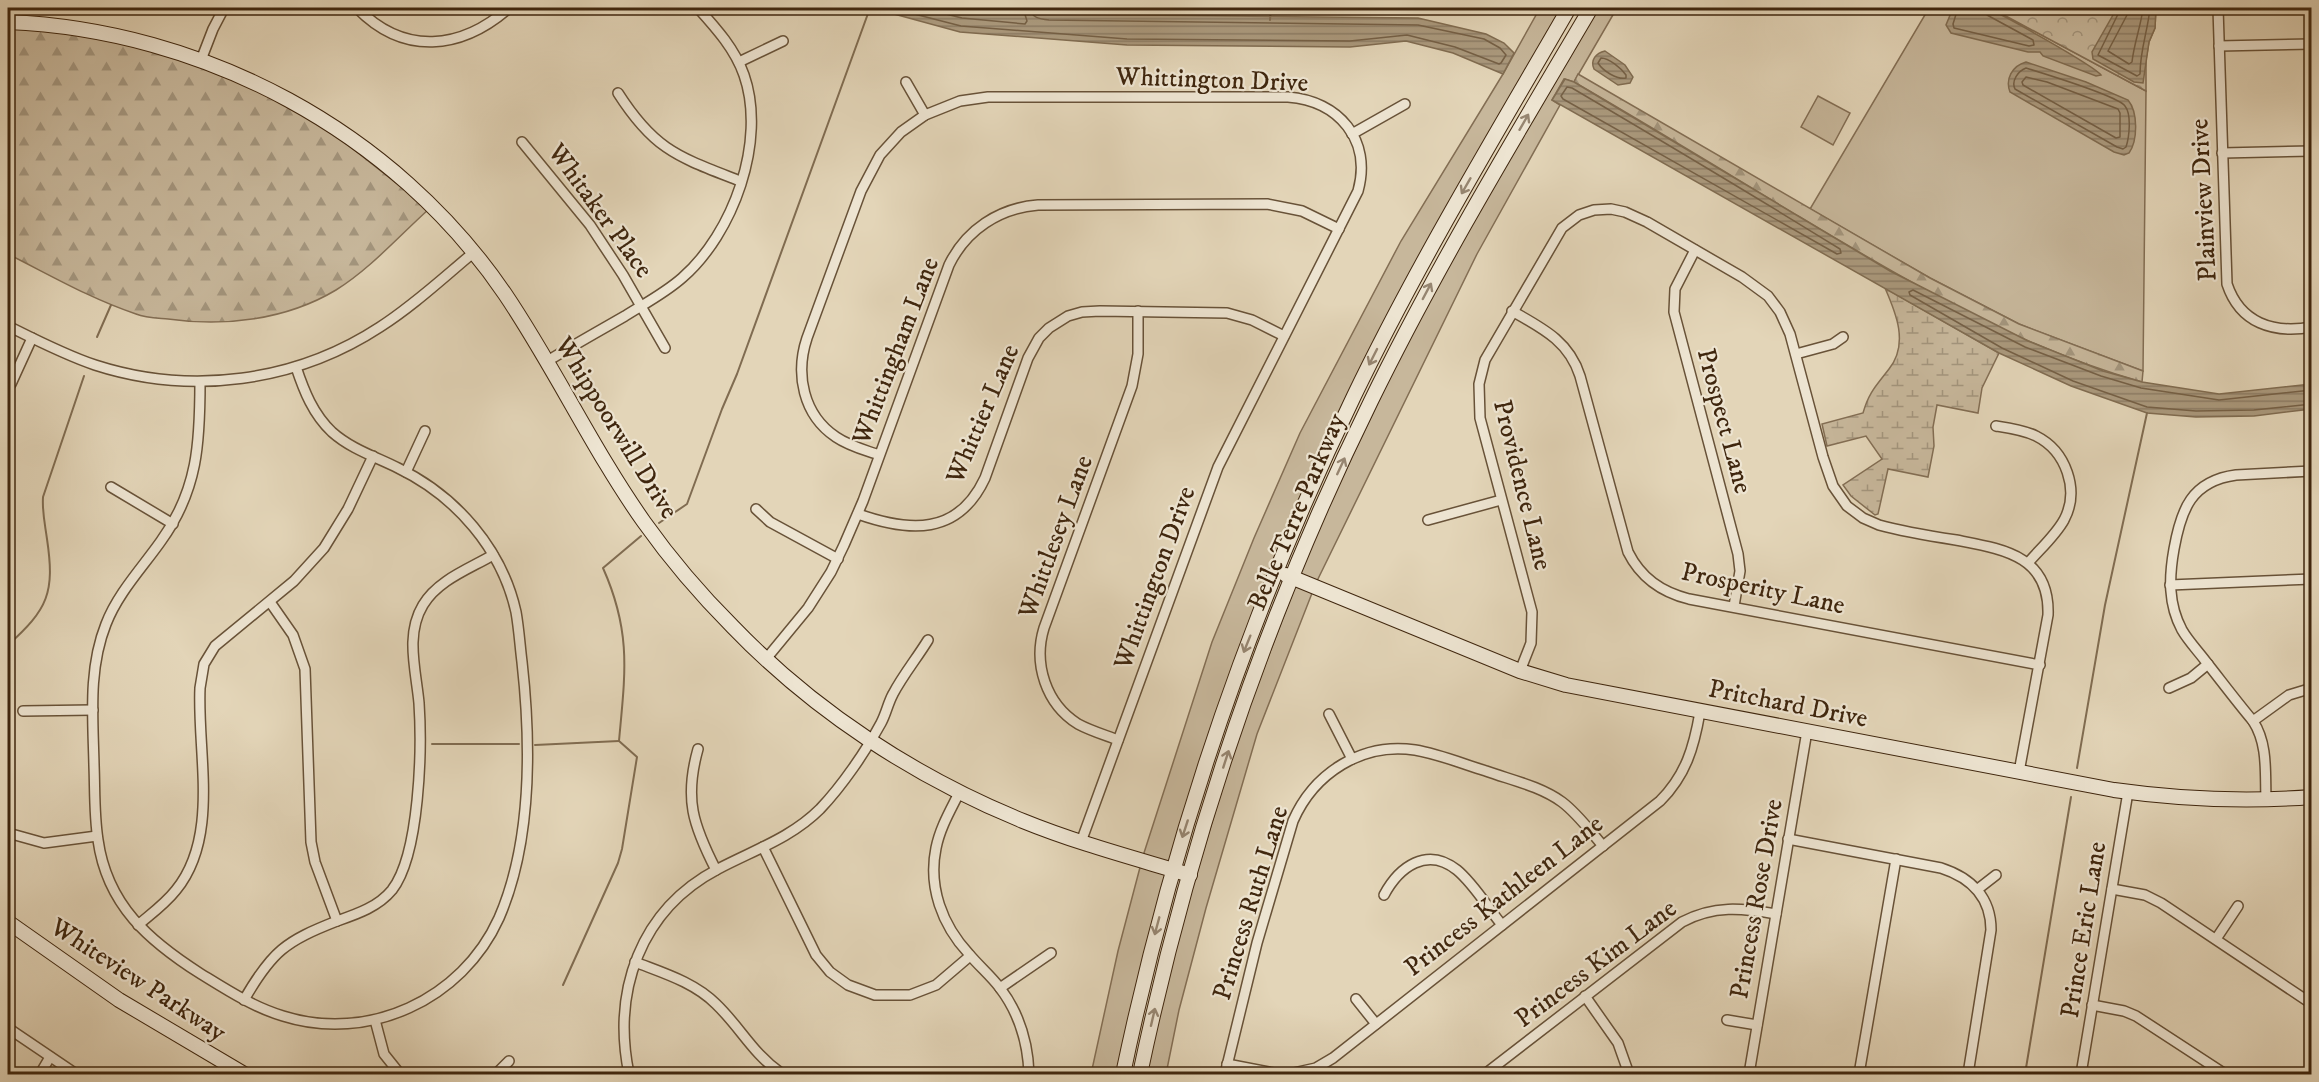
<svg xmlns="http://www.w3.org/2000/svg" width="2319" height="1082" font-family="'IM FELL DW Pica',serif">
<defs>
<pattern id="forest-firs" width="22" height="20" patternUnits="userSpaceOnUse" patternTransform="scale(1.5)"><rect width="22" height="20" fill="#c7b79b"/><path d="M5 1l3.5 6h-7zM16 11l3.5 6h-7z" fill="#a3957d"/></pattern>
<pattern id="wetland-marsh" width="20" height="14" patternUnits="userSpaceOnUse" patternTransform="scale(1.5)"><rect width="20" height="14" fill="#c7b79b"/><path d="M1 5h8M5 5V1M11 12h8M15 12V8" fill="none" stroke="#a3957d"/></pattern>
<pattern id="park-crowns" width="20" height="18" patternUnits="userSpaceOnUse" patternTransform="scale(1.5)"><rect width="20" height="18" fill="#c7b79b"/><path d="M2 6a3 3 0 1 1 6 0M12 15a3 3 0 1 1 6 0" fill="none" stroke="#a3957d"/></pattern>
<pattern id="water-rules" width="6" height="5" patternUnits="userSpaceOnUse" patternTransform="scale(1.5)"><rect width="6" height="5" fill="#ab9a7e"/><path d="M0 2.5h6" fill="none" stroke="#8d7d66"/></pattern>
</defs>
<rect width="100%" height="100%" fill="#e3d5b8"/>
<filter id="stains"><feTurbulence type="fractalNoise" baseFrequency=".00333" numOctaves="4"/><feColorMatrix values="0 0 0 0 .2 0 0 0 0 .09 0 0 0 0 .02 0 0 0 .5 -.17"/></filter>
<radialGradient id="worn" r=".72"><stop offset=".6" stop-color="#630" stop-opacity="0"/><stop offset="1" stop-color="#630" stop-opacity=".3"/></radialGradient>
<g fill="#c7b79b" stroke="#836e54" stroke-width="1.5">
<path d="M1540,8h24l-122,212 -188,395 -136,459h-27l27,-123 25,-95 69,-214 42,-104 46,-105 101,-192 102,-167z"/>
<path d="M1595,8h22l-43,74 -10,-3 -12,21 8,5 -83,149 -161,329 -59,151 -51,174 -27,102 -13,64h-21l27,-119 66,-219 75,-197 105,-221z"/>
<path d="M1929,8h62l155,83 -3,280 -124,-47 -89,-46 -120,-69z"/>
<path d="M1818,96l32,17 -17,32 -32,-18z"/>
</g>
<g fill="url(#forest-firs)" stroke="#836e54" stroke-width="1.5">
<path d="M8,27l47,4 76,13 75,23 81,38 42,25 100,79c-30,27 -59,60 -93,81 -50,30 -112,37 -168,29 -11,-1 -22,-1 -32,-5 -45,-15 -86,-39 -128,-60z"/>
<path d="M1578,74l352,204 89,46 124,47 -1,11c-122,-34 -234,-100 -342,-165 -75,-45 -150,-91 -226,-135z"/>
</g>
<path fill="url(#wetland-marsh)" stroke="#836e54" stroke-width="1.5" d="M1885,288l114,65 -17,35 -4,25 -41,-8 -4,22 1,19 -6,31 -40,-8 -10,45 -3,1 -24,-19 -8,-11 39,-26 -16,-23 -39,10 -5,-22 41,-11c6,-21 13,-27 26,-44 20,-25 7,-56 -4,-81z"/>
<path fill="url(#park-crowns)" stroke="#836e54" stroke-width="1.5" d="M1991,8h165l-1,20 -6,14 -3,18v31z"/>
<g fill="url(#water-rules)" stroke="#806c51" stroke-width="1.5">
<path d="M872,8h162l5,4 11,2 368,4 68,16 18,9 10,10 -11,21 -50,-21 -47,-12 -56,6 -223,-2 -167,-13z"/>
<path d="M1953,8c10,-1 23,-3 33,0 13,4 108,58 115,67l-5,1 -53,-20 -3,-4h-12l-77,-19 -5,-8z"/>
<path d="M2117,8h39l-1,20 -6,14 -6,41 -9,-1 -41,-23 -1,-7z"/>
<path d="M1605,51l20,14 8,12 -3,6 -12,2 -24,-16c-4,-9 2,-16 11,-18z"/>
<path d="M2026,62l60,20 42,18c10,12 10,40 1,53l-5,2 -10,-3 -104,-60c-5,-13 2,-26 16,-30z"/>
<path d="M1565,79l9,3 35,21 281,168 138,70 75,30 39,11 77,12 92,-10v25l-57,7 -58,1 -49,-4 -76,-27 -72,-33 -447,-253z"/>
</g>
<g fill="none" stroke-linecap="round" stroke-linejoin="round">
<g stroke="#756046" stroke-width="1.5">
<path d="M891,8l70,18 166,13 223,2 57,-6 48,12 44,17 2,-1 5,-8 -6,-7 -16,-9 -66,-14 -369,-5c-9,-1 -18,-2 -19,-12"/>
<path d="M921,8l41,10 63,6 2,-3 -4,-13"/>
<path d="M957,8l54,6 3,-2v-4"/>
<path d="M1958,8l-5,16 1,4 75,18 5,-1 -1,-5 -46,-25 -3,-7"/>
<path d="M2121,8l-23,47 39,21 3,-2c0,-24 8,-44 10,-66"/>
<path d="M2129,8l-2,7 -19,36 21,13 3,-2c2,-19 9,-36 11,-54"/>
<path d="M1601,58c8,0 20,10 25,17v3c-9,2 -23,-7 -28,-15z"/>
<path d="M2026,68c16,5 92,28 99,38 7,9 4,32 1,41l-3,2 -6,-2 -102,-58c-4,-8 3,-18 11,-21z"/>
<path d="M2026,77l21,5 71,27 2,4v24l-4,1 -93,-53 -1,-3z"/>
<path d="M1567,87l5,1c90,53 179,106 268,161l1,4 -4,1 -274,-155 -2,-3z"/>
<path d="M2312,390l-93,10 -78,-12 -40,-12 -76,-29 -112,-57 -4,2 1,3 92,53 71,33 74,26 49,4 58,-1 58,-6"/>
</g>
<g stroke="#806c51" stroke-width="2">
<path d="M1270,20l1,-12"/>
<path d="M97,337l14,-32"/>
<path d="M659,523l28,-19 35,-95 15,-35 133,-366"/>
<path d="M8,645c40,-36 47,-52 39,-106 -2,-15 -5,-27 -4,-42l41,-121"/>
<path d="M432,744h87"/>
<path d="M535,745l84,-4"/>
<path d="M2077,768l28,-163 42,-192"/>
<path d="M563,985l55,-122 4,-14 15,-92 -18,-16c6,-67 13,-108 -16,-173l38,-32"/>
<path d="M2025,1074l46,-277"/>
</g>
<defs>
<g id="street">
<path d="M357,8c47,48 104,42 152,0"/>
<path d="M2218,8l9,276c13,39 46,50 85,43"/>
<path d="M2219,46l93,-2"/>
<path d="M201,60l12,-31 11,-21"/>
<path d="M739,62l44,-21"/>
<path d="M906,82l19,33"/>
<path d="M618,93c37,58 61,64 122,88"/>
<path d="M1352,134l53,-30"/>
<path d="M522,142l68,83 33,50 42,73"/>
<path d="M2222,153l90,-2"/>
<path d="M1695,250l-20,39 -1,23 64,242 2,17 -6,35"/>
<path d="M1512,311c30,17 57,30 68,65l48,176c13,26 33,40 61,47l351,66"/>
<path d="M8,326c28,14 57,29 87,39 96,31 201,17 285,-38 33,-21 63,-49 93,-74"/>
<path d="M1796,354l37,-10 10,-7"/>
<path d="M546,362c26,-16 53,-31 79,-46 19,-12 40,-23 57,-38 51,-44 85,-137 62,-203 -9,-26 -28,-47 -46,-67"/>
<path d="M200,382c0,60 -2,108 -39,159 -19,27 -43,52 -55,83 -18,45 -13,94 -12,141 1,25 0,50 4,75 9,65 51,101 103,134 26,16 52,33 82,42 85,27 179,-16 216,-98 33,-76 32,-175 23,-256 -2,-16 -3,-33 -6,-50 -14,-63 -60,-116 -118,-144 -22,-11 -47,-19 -66,-36 -19,-18 -28,-41 -36,-65"/>
<path d="M11,384l21,-46"/>
<path d="M1996,426c13,2 28,4 40,10 30,15 44,54 28,84 -9,16 -24,29 -36,43"/>
<path d="M879,455c-14,-5 -30,-9 -43,-18 -33,-22 -41,-63 -29,-99l54,-147 19,-36 21,-23 24,-17 35,-14 28,-4h300c51,4 84,43 70,94l-140,276 -137,375"/>
<path d="M406,472l19,-41"/>
<path d="M111,487l62,37"/>
<path d="M756,509l14,13 68,37"/>
<path d="M858,514c51,18 100,22 127,-36l43,-120 11,-20 10,-10 19,-12 14,-4 18,-1 127,2 25,7 32,16"/>
<path d="M1428,520l73,-20"/>
<path d="M2170,585l142,-6"/>
<path d="M766,659l42,-51 23,-36 13,-27 19,-44 86,-236c17,-35 50,-57 89,-60l229,-1 35,7 37,18"/>
<path d="M1520,671l11,-28 1,-31 -52,-194 -1,-34 6,-24 77,-132 17,-13 15,-5 17,-1 14,3 22,10 95,55 26,19 12,16 10,22 33,123 10,29 14,20 16,12 16,7c25,7 51,11 77,15 46,9 94,15 92,75l-29,157"/>
<path d="M2169,688l22,-10 17,-14"/>
<path d="M23,711l70,-1"/>
<path d="M1329,714l23,45"/>
<path d="M2253,721l36,-26 23,-7"/>
<path d="M1118,740c-13,-5 -27,-9 -40,-16 -32,-20 -45,-60 -34,-96l88,-242 6,-32v-43"/>
<path d="M698,749c-14,50 -5,76 18,121"/>
<path d="M959,793c-9,18 -19,35 -23,55 -8,39 6,77 33,106 10,12 22,22 31,34 19,25 28,56 29,86"/>
<path d="M2266,799c-1,-27 2,-55 -13,-78 -16,-19 -31,-39 -46,-58 -8,-11 -18,-21 -25,-33 -14,-26 -13,-53 -8,-81 7,-39 17,-68 62,-74l76,-4"/>
<path d="M8,833l36,10 53,-7"/>
<path d="M1788,839l153,29c31,10 50,30 50,62l-23,144"/>
<path d="M763,847l53,108 14,17 18,13 27,10h35l26,-10 34,-29"/>
<path d="M1978,889l18,-14"/>
<path d="M2112,889l33,6 16,8 151,101"/>
<path d="M1384,895c15,-28 43,-49 73,-25 17,14 31,38 45,55"/>
<path d="M337,921c20,-7 41,-14 55,-31 28,-36 30,-142 27,-187 -3,-33 -14,-68 4,-98 15,-25 46,-36 70,-50"/>
<path d="M138,925c13,-11 27,-21 38,-35 44,-54 21,-137 24,-202l4,-24 11,-18 79,-65 30,-33 24,-39 25,-53"/>
<path d="M2216,939l22,-33"/>
<path d="M635,962c28,11 59,20 81,42 25,24 36,49 66,70"/>
<path d="M1000,988l51,-35"/>
<path d="M1585,996l33,47 11,31"/>
<path d="M1356,999l20,25"/>
<path d="M244,1000c28,-49 42,-59 93,-79l-22,-59 -4,-20 -6,-173 -12,-34 -23,-33"/>
<path d="M2092,1005l32,6 12,5 89,58"/>
<path d="M375,1020l9,34 16,20"/>
<path d="M1727,1020l30,5"/>
<path d="M8,1028l68,46"/>
<path d="M1227,1064l52,10"/>
<path d="M40,1074l10,-17"/>
<path d="M496,1074l13,-13"/>
<path d="M629,1074c-17,-83 11,-164 89,-205 36,-19 73,-31 102,-60 22,-23 46,-58 61,-86 5,-9 7,-20 12,-29 10,-19 24,-36 35,-54"/>
<path d="M1225,1074l32,-131 36,-122c21,-48 69,-79 122,-71 24,4 48,14 71,21 25,9 54,15 76,31 16,12 28,29 41,44"/>
<path d="M1289,1074l27,-6 17,-10 327,-257c26,-26 34,-54 40,-89"/>
<path d="M1485,1074l197,-152c32,-17 60,-14 94,-8"/>
<path d="M1749,1074l58,-343"/>
<path d="M1859,1074l37,-215"/>
<path d="M2081,1074l47,-282"/>
</g>
<g id="secondary">
<path d="M8,22c196,8 386,109 497,272 50,74 88,156 139,228 27,38 57,73 89,105 81,84 182,150 290,194 54,22 111,37 167,54"/>
<path d="M1286,575l234,96 46,14 548,105c64,9 133,12 198,7"/>
<path d="M8,922l111,78 125,74"/>
<path d="M1123,1074c49,-234 127,-463 231,-678 64,-133 141,-260 215,-388"/>
<path d="M1140,1074c49,-232 126,-460 231,-673 66,-135 144,-264 220,-393"/>
</g>
</defs>
<use href="#street" stroke="#685238" stroke-width="12"/>
<use href="#secondary" stroke="#3f260e" stroke-width="16"/>
<use href="#street" stroke="#ede4d1" stroke-width="9"/>
<use href="#secondary" stroke="#ede4d1" stroke-width="14"/>
</g>
<defs><path id="oneway-shaft" d="M-6 0H5M1.5-3L5.5 0L1.5 3" fill="none" stroke-width="1.6" stroke-linecap="round" stroke-linejoin="round" transform="scale(1.5)"/></defs>
<g stroke="#968570">
<use href="#oneway-shaft" transform="translate(1524 122) rotate(-60)"/>
<use href="#oneway-shaft" transform="translate(1466 186) rotate(120)"/>
<use href="#oneway-shaft" transform="translate(1427 291) rotate(-62)"/>
<use href="#oneway-shaft" transform="translate(1373 357) rotate(117)"/>
<use href="#oneway-shaft" transform="translate(1341 466) rotate(-65)"/>
<use href="#oneway-shaft" transform="translate(1247 644) rotate(112)"/>
<use href="#oneway-shaft" transform="translate(1226 759) rotate(-72)"/>
<use href="#oneway-shaft" transform="translate(1185 829) rotate(108)"/>
<use href="#oneway-shaft" transform="translate(1157 926) rotate(105)"/>
<use href="#oneway-shaft" transform="translate(1153 1017) rotate(-77)"/>
</g>
<g text-anchor="middle" dominant-baseline="central" stroke-width="4.5" stroke-linejoin="round" paint-order="stroke">
<g font-size="26" fill="#3f260e" stroke="#ede4d1">
<text transform="translate(1212 80) rotate(2)">Whittington Drive</text>
<text transform="translate(2204 200) rotate(-93)">Plainview Drive</text>
<text transform="translate(600 211) rotate(54)">Whitaker Place</text>
<text transform="translate(896 351) rotate(-69)">Whittingham Lane</text>
<text transform="translate(983 414) rotate(-67)">Whittier Lane</text>
<text transform="translate(1724 421) rotate(75)">Prospect Lane</text>
<text transform="translate(616 428) rotate(58)">Whippoorwill Drive</text>
<text transform="translate(1522 485) rotate(76)">Providence Lane</text>
<text transform="translate(1297 512) rotate(-67)">Belle Terre Parkway</text>
<text transform="translate(1056 537) rotate(-70)">Whittlesey Lane</text>
<text transform="translate(1155 578) rotate(-70)">Whittington Drive</text>
<text transform="translate(1763 589) rotate(12)">Prosperity Lane</text>
<text transform="translate(1788 704) rotate(11)">Pritchard Drive</text>
<text transform="translate(1504 896) rotate(-38)">Princess Kathleen Lane</text>
<text transform="translate(1757 899) rotate(-80)">Princess Rose Drive</text>
<text transform="translate(1251 903) rotate(-73)">Princess Ruth Lane</text>
<text transform="translate(2084 930) rotate(-81)">Prince Eric Lane</text>
<text transform="translate(1596 964) rotate(-37)">Princess Kim Lane</text>
<text transform="translate(138 980) rotate(33)">Whiteview Parkway</text>
</g>
</g>
<rect width="2319" height="1082" fill="none" stroke="#e3d5b8" stroke-width="30"/>
<rect x="9" y="9" width="2301" height="1064" fill="none" stroke="#3f260e" stroke-width="3"/>
<rect x="15" y="15" width="2289" height="1052" fill="none" stroke="#3f260e" stroke-width="1.5"/>
<rect width="100%" height="100%" filter="url(#stains)"/>
<rect width="100%" height="100%" fill="url(#worn)"/>
</svg>
